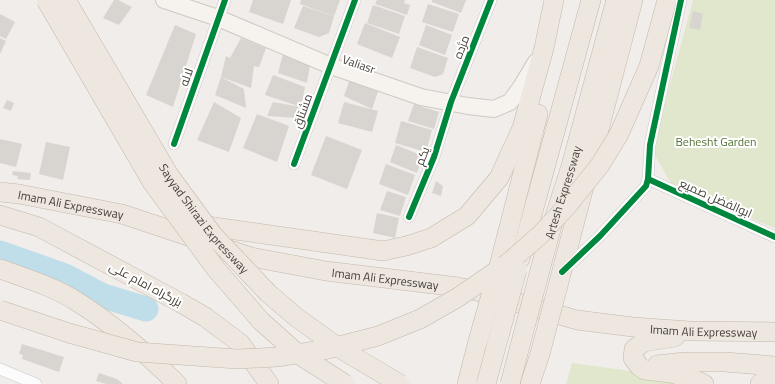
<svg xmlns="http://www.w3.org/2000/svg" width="775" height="384" font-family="'Titillium Web',Cairo,sans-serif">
<rect width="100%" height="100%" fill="#f0edea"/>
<g fill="#e1e7cd">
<path d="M693,0h82v228l-101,-39 -22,-39z"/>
<path d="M572,363l95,13 24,8h-125z"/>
</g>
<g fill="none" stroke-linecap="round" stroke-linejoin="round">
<path stroke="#c0dee9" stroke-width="25" d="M0,253l65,23 38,20 43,13"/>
</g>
<g fill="#d8d5d1">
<path d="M114,0h4l14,7 -13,18 -16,-7z"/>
<path d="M253,0h38l-8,24 -34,-12z"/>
<path d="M301,0h39l-6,16 -34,-12z"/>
<path d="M377,0h28l-1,3 6,2 -3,10 -32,-11z"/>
<path d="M432,0h34l-5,13 -29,-11z"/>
<path d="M428,4l31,10 -6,18 -31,-10z"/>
<path d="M373,5l32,11 -6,18 -32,-11z"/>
<path d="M303,6l31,10 -5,17 -10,4 -25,-9z"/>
<path d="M693,11l10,3 -3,16 -11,-2z"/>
<path d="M0,14l15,8 -9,17 -6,-3z"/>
<path d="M365,23l35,14 -8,21 -35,-14z"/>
<path d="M175,25l21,9 -23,73 -27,-12z"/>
<path d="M426,25l26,10 -7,20 -26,-10z"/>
<path d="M0,38l6,3 -6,13z"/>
<path d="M241,38l25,10 -7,19 -5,-1 -3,22 -30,-11 5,-21 4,2z"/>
<path d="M417,47l31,11 -5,16 -8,3 -25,-9z"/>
<path d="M283,54l27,11 -3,18 -29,-10z"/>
<path d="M273,75l32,12 -4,20 -36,-12z"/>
<path d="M351,76l29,10 -8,23 -28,-13z"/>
<path d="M221,77l23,12 2,19 -31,-13z"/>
<path d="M7,100l7,3 -3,8 -8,-3z"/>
<path d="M214,102l27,16 -12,34 -32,-12z"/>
<path d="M273,102l28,5 -4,11 -30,-2z"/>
<path d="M344,102l34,9 -6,21 -34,-9z"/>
<path d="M414,104l25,8 -5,17 -26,-8z"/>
<path d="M257,114l32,12 -12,36 -34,-14z"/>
<path d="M401,121l31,9 -6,22 -31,-9z"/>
<path d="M326,136l36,14 -15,39 -36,-14z"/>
<path d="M0,139l22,5 -6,23 -16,-4z"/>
<path d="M46,142l24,5 -7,33 -24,-6z"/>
<path d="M396,145l27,11 -6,17 -27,-11z"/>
<path d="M386,164l29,11 -7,20 -29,-11z"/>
<path d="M13,171l18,2 -1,7 -13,-1 1,-3 -6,-1z"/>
<path d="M436,181l7,5 -2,10 -9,-3z"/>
<path d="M387,191l19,6 -6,19 -20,-6z"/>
<path d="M377,213l22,5 -4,20 -22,-5z"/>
<path d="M22,344l42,13 -5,15 -37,-13 1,-4 -4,-1z"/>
<path d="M99,373l18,6 6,5h-17l-10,-3z"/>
</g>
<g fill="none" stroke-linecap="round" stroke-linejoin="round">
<defs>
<g id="minor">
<path d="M174,144l51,-144"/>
<path d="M294,164l61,-164"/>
<path d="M648,179l127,58"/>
<path d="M409,217l25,-60 17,-55 40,-102"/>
<path d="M564,270l36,-34 46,-50 2,-7 2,-34 31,-145"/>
<path d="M0,369l36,15"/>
</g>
<path id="secondary" d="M164,0l54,18 113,48 90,31 47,9 26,3 16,-7 11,-15 15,-25"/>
<g id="trunk">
<path id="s1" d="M0,192l19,2 103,20 129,43 75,14 132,16 23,5 96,28 56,7 56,4 86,1"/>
<path d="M0,215l39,12 142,76 24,14 35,26 29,41"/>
<path d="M193,224l190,27 23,-5 25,-8 36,-22 32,-38 23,-50 22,-80 10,-48"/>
<path d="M520,259l71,-259"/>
<path d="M499,266l39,-152"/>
<path d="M0,269c25,9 54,18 76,32 37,23 70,52 101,83"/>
<path id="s2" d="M540,270l13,-48 18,-56 45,-166"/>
<path d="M560,278l73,-278"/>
<path d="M675,337l-31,5 -10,7 -1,9 7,9 5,3 26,3 19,5 14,6"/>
<path d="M657,365l28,-3h40l50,4"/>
<path d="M467,384l11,-43"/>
<path d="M530,384l10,-30"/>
<path d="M760,384l7,-6 8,-2"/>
</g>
</defs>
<use href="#minor" stroke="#ccc9c7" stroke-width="12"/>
<use href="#secondary" stroke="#cec9c2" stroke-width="18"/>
<use href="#trunk" stroke="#c5b7a9" stroke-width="20"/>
<use href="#minor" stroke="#fdfcfc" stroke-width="11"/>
<use href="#secondary" stroke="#f6f3ef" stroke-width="16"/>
<use href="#trunk" stroke="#ede7e0" stroke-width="19"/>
<defs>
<g id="trunk-bridge">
<path d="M46,0l106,182 64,87 45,52 37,33 47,30"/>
<path id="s3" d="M66,0l103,175 44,60 55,58 28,24 43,31 61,36"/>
<path d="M0,310l69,23 68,19 100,7 40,-2 51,-8 50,-13 42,-17 37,-21 51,-35 32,-28 28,-30 32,-40 19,-31 30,-68 18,-66"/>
<path d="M478,341l21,-74"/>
<path d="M540,354l20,-76"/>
<path d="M486,384l31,-114"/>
<path d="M510,384l30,-114"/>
</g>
</defs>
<use href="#trunk-bridge" stroke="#c5b7a9" stroke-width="20" stroke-linecap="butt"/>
<use href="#trunk-bridge" stroke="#ede7e0" stroke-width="19"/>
<defs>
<g id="cycleway">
<path d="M174,144l51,-144"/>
<path d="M294,164l61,-164"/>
<path d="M648,179l127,58"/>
<path d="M409,217l25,-60 17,-55 40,-102"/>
<path d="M562,272l38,-36 46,-50 2,-7 2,-34 31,-145"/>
</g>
</defs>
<use href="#cycleway" stroke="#fff" stroke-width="8"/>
<use href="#cycleway" stroke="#00873e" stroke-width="6"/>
</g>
<g text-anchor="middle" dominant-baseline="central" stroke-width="4" stroke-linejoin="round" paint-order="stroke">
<g font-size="12" fill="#453e37" stroke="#fff">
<text transform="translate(461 47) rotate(-69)">مژده</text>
<text transform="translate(359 64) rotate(19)">Valiasr</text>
<text transform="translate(186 77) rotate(-71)">لاله</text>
<text transform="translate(302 111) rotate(-70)">مشتاق</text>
<text transform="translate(422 156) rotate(-69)">یکم</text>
<text stroke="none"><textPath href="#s2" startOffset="81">Artesh Expressway</textPath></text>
<text transform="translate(716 198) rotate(24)">ابوالفضل صمیع</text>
<text stroke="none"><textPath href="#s1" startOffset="72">Imam Ali Expressway</textPath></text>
<text stroke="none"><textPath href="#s3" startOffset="259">Sayyad Shirazi Expressway</textPath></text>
<text stroke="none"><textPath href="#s1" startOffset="396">Imam Ali Expressway</textPath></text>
<text transform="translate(146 284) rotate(28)">بزرگراه امام علی</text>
<text stroke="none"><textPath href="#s1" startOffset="720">Imam Ali Expressway</textPath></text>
</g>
<g font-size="12" fill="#527131" stroke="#fff">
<text x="716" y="141">Behesht Garden</text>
</g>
</g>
</svg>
